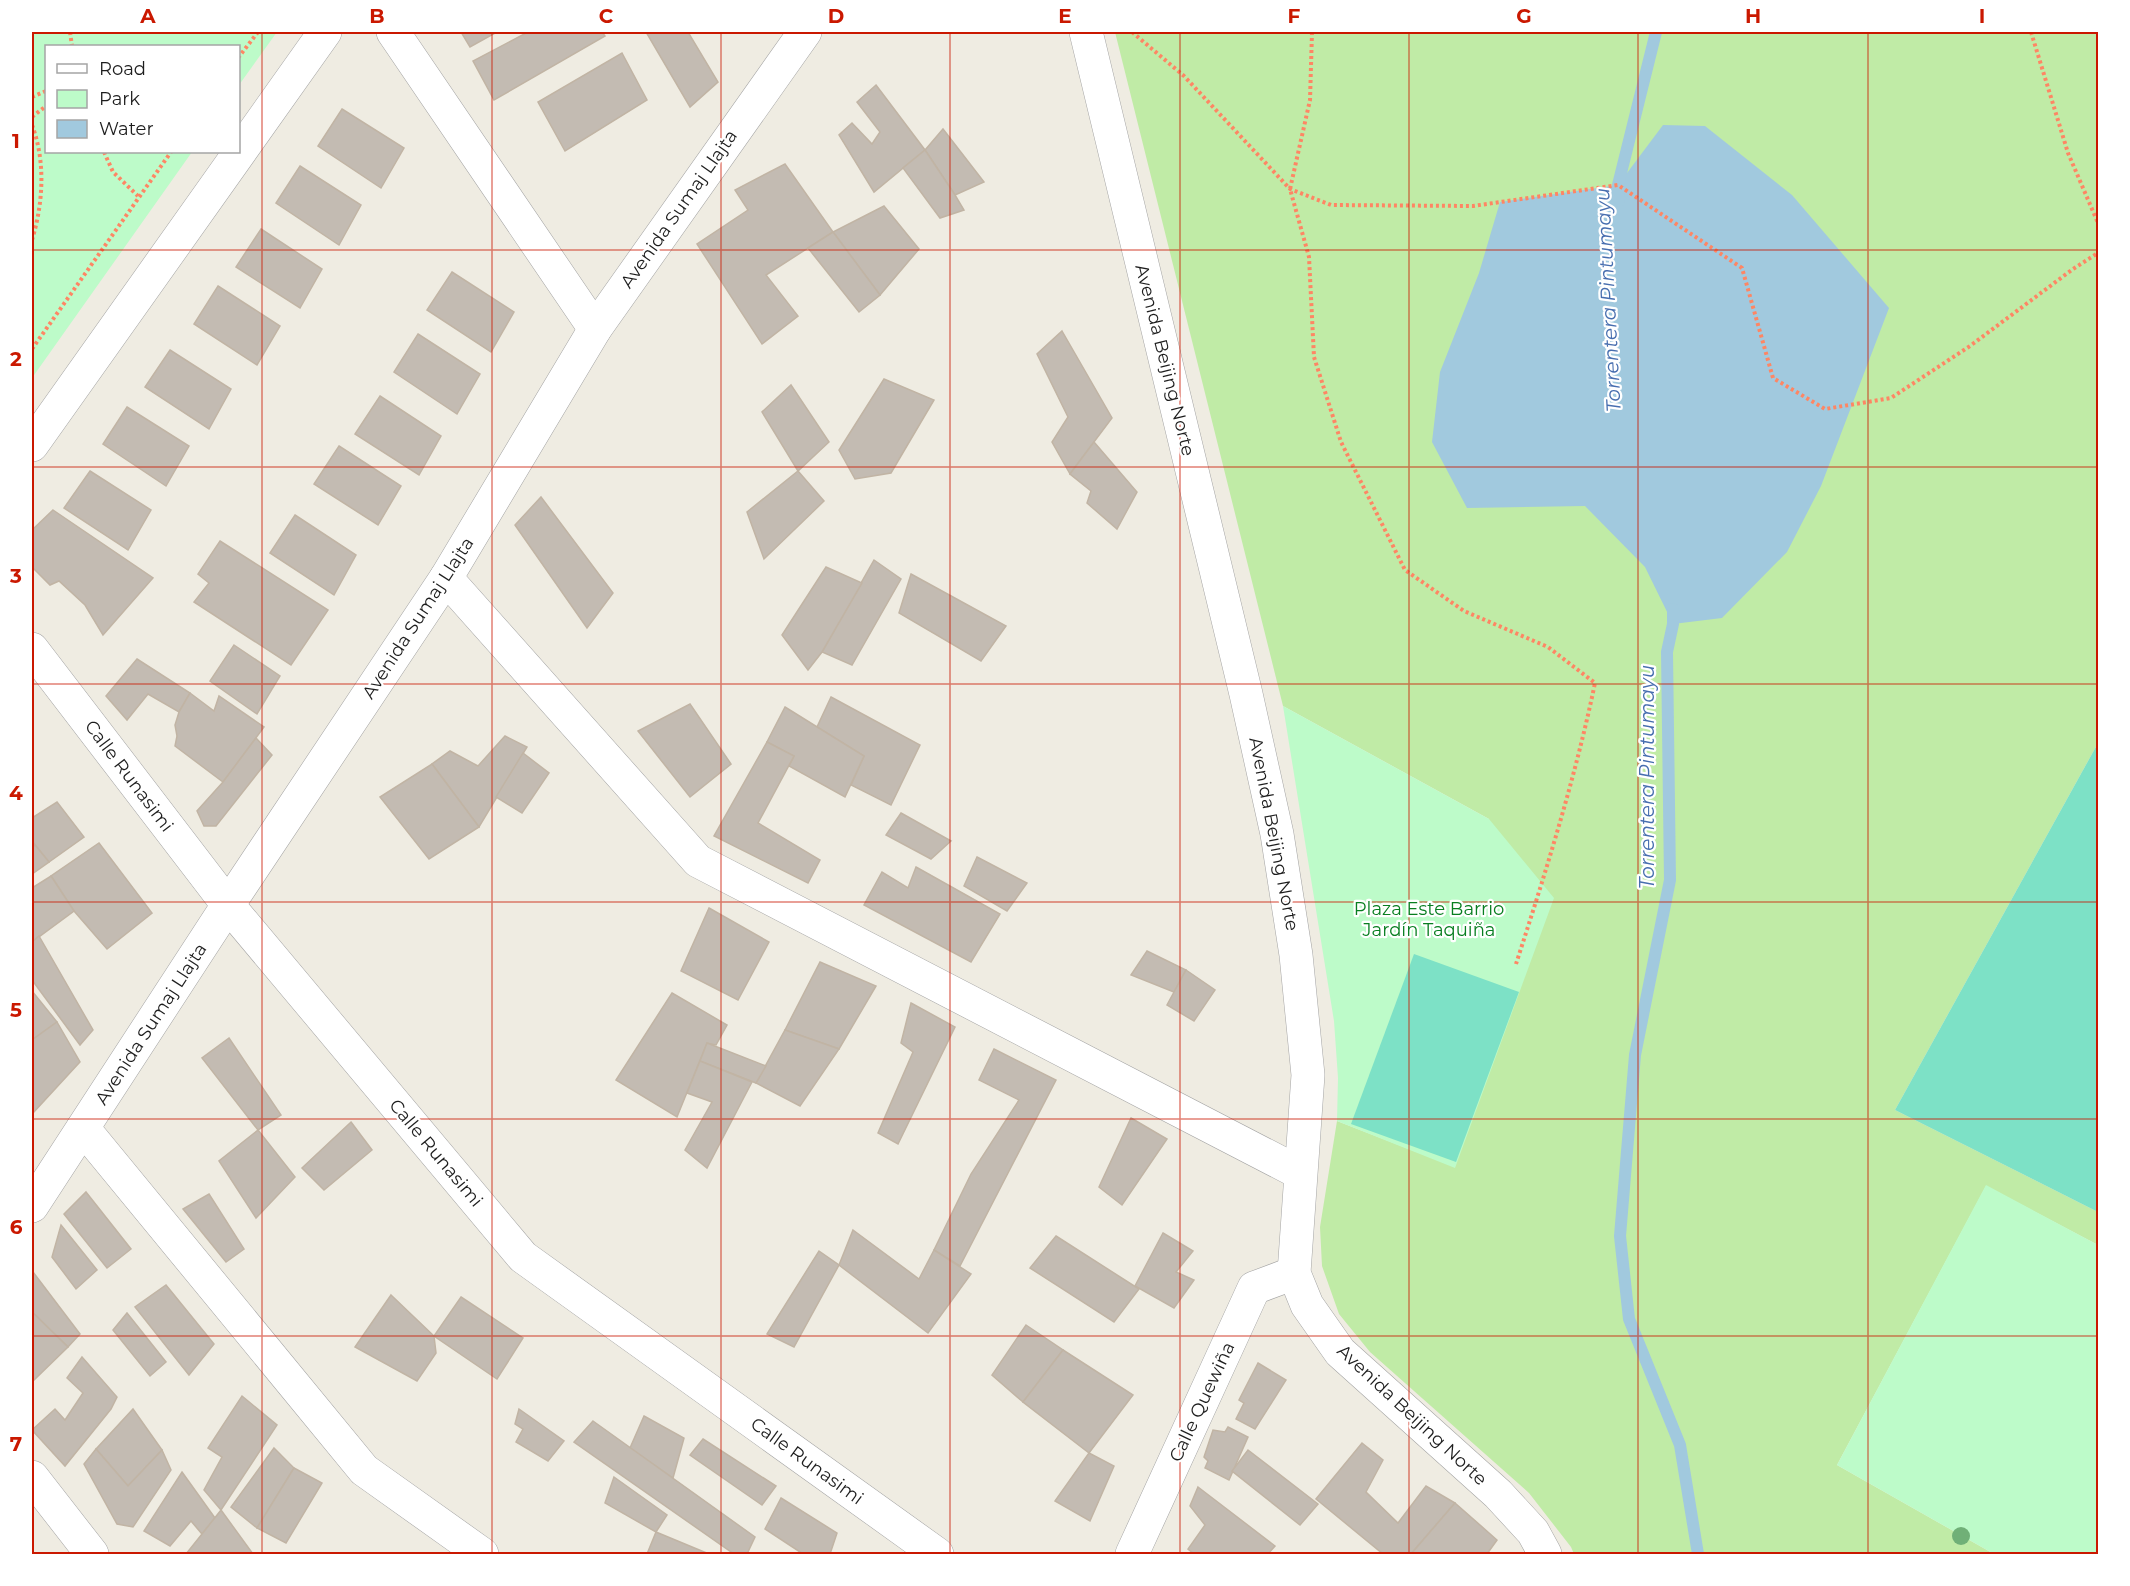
<svg xmlns="http://www.w3.org/2000/svg" width="2130" height="1586" font-family="Montserrat,sans-serif">
<rect width="100%" height="100%" fill="#efece2"/>
<path fill="#c0eba6" d="M1115,32h983v711l-203,367 203,102v33l-112,-59 -149,279 157,89h-420l-3,-7 -42,-54 -159,-141 -31,-38 -17,-48 -2,-39 17,-106 118,46 34,-348 -206,-113z"/>
<g fill="#bdfbc9">
<path d="M32,32h245l-38,53 -1,-39h-192v106h146l-160,226z"/>
<path d="M1283,706l206,113 65,79 -99,270 -118,-47 1,-43 -4,-57z"/>
<path d="M1986,1185l112,60v309h-104l-157,-89z"/>
</g>
<g fill="#7de1c6">
<path d="M2098,743v469l-203,-102z"/>
<path d="M1414,954l105,38 -63,170 -105,-38z"/>
</g>
<path fill="#a1c9de" d="M1663,125l42,1 87,69 97,113 -68,178 -34,66 -65,66 -49,6 -28,-57 -60,-61 -118,2 -35,-66 8,-70 39,-99 21,-71 118,-17z"/>
<g fill="none" stroke-linecap="round" stroke-linejoin="round">
<g stroke="#a1c9de" stroke-width="12">
<path d="M1619,201l-1,-16 38,-153"/>
<path d="M1673,609v15l-6,28 3,228 -35,175 -15,181 9,83 51,126 18,109"/>
</g>
</g>
<g fill="#c3bbb2" stroke="#c1b4a4" stroke-width="1.5">
<path d="M461,32h36l-27,15z"/>
<path d="M528,32h74l3,4 -111,64 -21,-39z"/>
<path d="M646,32h42l30,50 -28,25z"/>
<path d="M622,53l25,47 -82,51 -27,-49z"/>
<path d="M876,85l49,65 -51,42 -35,-57 13,-12 20,21 8,-12 -23,-30z"/>
<path d="M342,109l62,39 -23,40 -63,-42z"/>
<path d="M943,129l41,53 -29,13 -30,-45z"/>
<path d="M925,150l30,45 9,15 -24,8 -37,-50z"/>
<path d="M785,164l48,68 -67,43 32,41 -36,28 -65,-100 51,-34 -13,-20z"/>
<path d="M300,166l61,39 -22,40 -63,-42z"/>
<path d="M884,206l35,43 -39,46 -47,-63z"/>
<path d="M261,229l61,40 -22,39 -64,-41z"/>
<path d="M833,232l47,63 -21,17 -51,-64z"/>
<path d="M452,272l62,40 -23,40 -64,-42z"/>
<path d="M218,286l62,40 -23,39 -63,-41z"/>
<path d="M1062,331l50,87 -42,56 -18,-32 16,-25 -31,-63z"/>
<path d="M418,334l62,40 -23,40 -63,-42z"/>
<path d="M170,350l61,39 -22,40 -64,-42z"/>
<path d="M884,379l50,21 -43,73 -36,6 -16,-29z"/>
<path d="M791,385l38,57 -31,29 -36,-59z"/>
<path d="M380,396l61,40 -22,39 -64,-41z"/>
<path d="M127,407l62,39 -23,40 -63,-42z"/>
<path d="M1094,442l43,50 -20,37 -30,-26 4,-12 -21,-17z"/>
<path d="M339,446l62,40 -23,39 -64,-41z"/>
<path d="M90,471l61,39 -23,40 -64,-42z"/>
<path d="M798,471l26,30 -60,58 -17,-47z"/>
<path d="M541,497l72,96 -26,35 -72,-103z"/>
<path d="M53,510l100,68 -50,57 -18,-30 -26,-24 -9,4 -18,-18v-37z"/>
<path d="M295,515l61,40 -22,40 -64,-42z"/>
<path d="M220,541l108,69 -37,55 -97,-63 15,-19 -11,-9z"/>
<path d="M874,560l27,19 -49,86 -30,-13z"/>
<path d="M826,567l36,16 -40,69 -14,18 -26,-35z"/>
<path d="M911,574l95,52 -25,35 -82,-48z"/>
<path d="M234,645l46,31 -23,38 -47,-33z"/>
<path d="M137,659l53,34 -11,19 -31,-18 -21,26 -21,-24z"/>
<path d="M190,693l24,18 5,-15 45,31 -41,55 -48,-36 2,-10 -2,-11 4,-13z"/>
<path d="M831,697l89,48 -29,60 -40,-20 13,-29 -47,-29z"/>
<path d="M690,704l41,60 -41,33 -52,-66z"/>
<path d="M785,707l79,49 -19,41 -56,-31 5,-10 -27,-14z"/>
<path d="M505,736l22,11 -48,80 -47,-63 18,-13 28,15z"/>
<path d="M256,738l16,17 -56,71h-12l-7,-15 26,-29z"/>
<path d="M767,742l27,14 -36,67 62,37 -12,23 -94,-47z"/>
<path d="M523,753l26,20 -27,40 -26,-16z"/>
<path d="M432,764l47,63 -50,32 -49,-62z"/>
<path d="M57,802l27,35 -35,25 -17,-21v-23z"/>
<path d="M901,813l50,28 -20,18 -45,-24z"/>
<path d="M99,843l53,70 -45,36 -33,-38 -23,-35z"/>
<path d="M35,845l14,17 -17,12v-26z"/>
<path d="M977,857l50,26 -20,28 -43,-25z"/>
<path d="M916,867l84,47 -29,48 -107,-57 18,-33 26,16z"/>
<path d="M51,876l23,35 -42,31v-54z"/>
<path d="M709,908l60,34 -31,58 -57,-29z"/>
<path d="M39,936l54,94 -13,15 -48,-65v-38z"/>
<path d="M1147,951l39,19 -12,22 -43,-17z"/>
<path d="M820,962l56,24 -37,63 -54,-19z"/>
<path d="M1186,970l29,20 -21,31 -27,-16z"/>
<path d="M32,991l25,31 -25,18z"/>
<path d="M672,993l55,32 -11,20 -9,-2 -30,74 -61,-37z"/>
<path d="M911,1003l44,24 -57,117 -20,-11 35,-81 -12,-9z"/>
<path d="M57,1022l23,40 -48,52v-74z"/>
<path d="M785,1030l54,19 -39,57 -44,-23z"/>
<path d="M229,1038l52,77 -23,15 -56,-72z"/>
<path d="M707,1043l59,23 -10,17 -56,-22z"/>
<path d="M994,1049l62,31 -96,186 -26,-16 37,-76 48,-74 -40,-20z"/>
<path d="M700,1061l52,21 -45,86 -22,-18 27,-48 -25,-9z"/>
<path d="M1131,1118l36,21 -45,66 -23,-18z"/>
<path d="M351,1122l21,28 -48,40 -22,-22z"/>
<path d="M258,1130l37,47 -39,41 -37,-57z"/>
<path d="M86,1192l45,57 -24,19 -43,-54z"/>
<path d="M209,1194l35,55 -18,13 -43,-53z"/>
<path d="M61,1225l36,45 -21,19 -24,-32z"/>
<path d="M853,1230l66,49 15,-29 37,24 -43,59 -89,-68z"/>
<path d="M1163,1233l30,18 -17,21 18,8 -20,28 -39,-22z"/>
<path d="M1056,1236l83,53 -25,33 -84,-54z"/>
<path d="M819,1251l20,14 -45,82 -27,-13z"/>
<path d="M33,1272l47,62 -12,13 -36,-35v-37z"/>
<path d="M166,1285l48,59 -25,31 -54,-68z"/>
<path d="M391,1295l43,41 2,17 -19,28 -62,-34z"/>
<path d="M461,1297l62,41 -26,41 -63,-43z"/>
<path d="M32,1312l36,35 -36,35z"/>
<path d="M127,1313l39,49 -16,14 -37,-46z"/>
<path d="M1026,1325l37,25 -40,52 -31,-27z"/>
<path d="M1063,1350l70,45 -44,58 -66,-51z"/>
<path d="M82,1357l35,40 -6,12 -46,57 -33,-36 23,-21 10,11 18,-27 -16,-15z"/>
<path d="M1258,1363l28,17 -31,49 -19,-10 8,-16 -5,-3z"/>
<path d="M242,1396l35,29 -56,85 -17,-20 18,-33 -14,-9z"/>
<path d="M133,1409l29,41 -34,36 -32,-37z"/>
<path d="M519,1409l45,32 -16,20 -32,-19 7,-13 -8,-5z"/>
<path d="M644,1416l40,22 -11,40 -43,-30z"/>
<path d="M593,1421l162,116 -8,17h-13l-160,-112z"/>
<path d="M1228,1427l20,10 -19,43 -24,-12 3,-7 -4,-4 9,-27 12,2z"/>
<path d="M703,1439l73,47 -14,19 -72,-50z"/>
<path d="M1362,1443l21,17 -17,32 32,31 28,-37 29,17 -44,51h-28l-67,-55z"/>
<path d="M274,1448l20,20 -37,60 -26,-21z"/>
<path d="M96,1449l32,37 34,-36 9,20 -38,57 -16,-3 -33,-60z"/>
<path d="M1248,1450l70,54 -18,21 -68,-54z"/>
<path d="M1089,1453l25,13 -24,55 -35,-20z"/>
<path d="M294,1468l28,15 -36,60 -29,-15z"/>
<path d="M182,1472l33,46 -13,16 -11,-13 -21,25 -26,-15z"/>
<path d="M614,1477l53,38 -11,17 -51,-29z"/>
<path d="M1198,1487l77,59 -7,8h-74l-6,-5 17,-24 -15,-19z"/>
<path d="M781,1498l56,35 -7,21h-27l-38,-25z"/>
<path d="M1455,1503l42,37 -10,14h-76z"/>
<path d="M221,1510l32,44h-67l16,-20z"/>
<path d="M656,1532l53,22h-62z"/>
</g>
<g fill="none" stroke-linecap="round" stroke-linejoin="round">
<defs>
<g id="minor">
<path d="M393,32l202,297"/>
<path d="M32,445l293,-413"/>
<path d="M446,578l252,283 602,312"/>
<path d="M32,649l196,256 295,352 414,297"/>
<path d="M83,1128l281,342 118,84"/>
<path d="M32,1206l196,-301 218,-327 149,-249 210,-297"/>
<path d="M32,1477l60,77"/>
<path d="M1132,1554l122,-266 40,-15"/>
</g>
<path id="tertiary" d="M1086,32l160,662 31,140 19,121 12,120 -14,198 13,32 33,47 158,142 35,38 12,22"/>
</defs>
<use href="#minor" stroke="#a4a4a4" stroke-width="34"/>
<use href="#tertiary" stroke="#a4a4a4" stroke-width="34"/>
<g stroke="#fe8664" stroke-width="4" stroke-dasharray="3 3" stroke-linecap="butt">
<path d="M70,32l2,14"/>
<path d="M1132,32l52,44 106,113 41,16 142,1 145,-21 124,83 31,110 52,31 66,-11 79,-52 103,-77 25,-16"/>
<path d="M1312,32l-2,68 -20,89 19,68 5,100 27,85 64,128 59,41 84,36 47,36c-20,96 -49,188 -79,281"/>
<path d="M2031,32l37,121 30,70"/>
<path d="M238,58l20,-26"/>
<path d="M32,97l14,-6"/>
<path d="M32,117l14,-11"/>
<path d="M32,125c14,37 11,79 0,115"/>
<path d="M104,152l9,20 25,24"/>
<path d="M32,349l139,-197"/>
</g>
<use href="#minor" stroke="#fff" stroke-width="33"/>
<use href="#tertiary" stroke="#fff" stroke-width="33"/>
</g>
<circle fill="#70b077" cx="1961" cy="1536" r="9"/>
<path fill="none" stroke="#ca1800" stroke-width="1.5" stroke-opacity="0.55" d="M262,32v1522M492,32v1522M721,32v1522M950,32v1522M1180,32v1522M1409,32v1522M1638,32v1522M1868,32v1522M32,250h2066M32,467h2066M32,684h2066M32,902h2066M32,1119h2066M32,1336h2066"/>
<g text-anchor="middle" dominant-baseline="central" stroke-width="4.5" stroke-linejoin="round" paint-order="stroke">
<g font-size="18" fill="#1d1d1d" stroke="#fff">
<text transform="translate(679 209) rotate(-55)">Avenida Sumaj Llajta</text>
<text transform="translate(1165 360) rotate(76)">Avenida Beijing Norte</text>
<text transform="translate(418 618) rotate(-57)">Avenida Sumaj Llajta</text>
<text transform="translate(129 776) rotate(53)">Calle Runasimi</text>
<text transform="translate(1274 834) rotate(79)">Avenida Beijing Norte</text>
<text transform="translate(151 1024) rotate(-57)">Avenida Sumaj Llajta</text>
<text transform="translate(436 1153) rotate(50)">Calle Runasimi</text>
<text transform="translate(1202 1402) rotate(-65)">Calle Quewiña</text>
<text transform="translate(1412 1415) rotate(43)">Avenida Beijing Norte</text>
<text transform="translate(807 1461) rotate(36)">Calle Runasimi</text>
</g>
<g font-size="18" fill="#087e20" stroke="#fff">
<text x="1429" y="909">Plaza Este Barrio<tspan x="1429" dy="21">Jardín Taquiña</tspan></text>
</g>
<g font-size="20" font-style="italic" fill="#476eaf" stroke="#fff">
<text transform="translate(1608 300) rotate(-93)">Torrentera Pintumayu</text>
<text transform="translate(1647 777) rotate(-90)">Torrentera Pintumayu</text>
</g>
</g>
<rect width="2130" height="1586" fill="none" stroke="#ffffff" stroke-width="66"/>
<rect x="45" y="45" width="195" height="108" fill="#ffffff" stroke="#a5a5a5" stroke-width="1.5"/>
<rect x="57" y="64" width="30" height="9" fill="#ffffff" stroke="#a5a5a5" stroke-width="1.5"/>
<text x="99" y="75" font-size="18" fill="#1d1d1d">Road</text>
<rect x="57" y="90" width="30" height="18" fill="#bdfbc9" stroke="#a5a5a5" stroke-width="1.5"/>
<text x="99" y="105" font-size="18" fill="#1d1d1d">Park</text>
<rect x="57" y="120" width="30" height="18" fill="#a1c9de" stroke="#a5a5a5" stroke-width="1.5"/>
<text x="99" y="135" font-size="18" fill="#1d1d1d">Water</text>
<rect x="33" y="33" width="2064" height="1520" fill="none" stroke="#ca1800" stroke-width="2"/>
<g font-size="20" text-anchor="middle" font-weight="bold" fill="#ca1800">
<text x="148" y="23">A</text>
<text x="377" y="23">B</text>
<text x="606" y="23">C</text>
<text x="836" y="23">D</text>
<text x="1065" y="23">E</text>
<text x="1294" y="23">F</text>
<text x="1524" y="23">G</text>
<text x="1753" y="23">H</text>
<text x="1982" y="23">I</text>
<text x="16" y="148">1</text>
<text x="16" y="366">2</text>
<text x="16" y="583">3</text>
<text x="16" y="800">4</text>
<text x="16" y="1017">5</text>
<text x="16" y="1234">6</text>
<text x="16" y="1451">7</text>
</g>
</svg>
